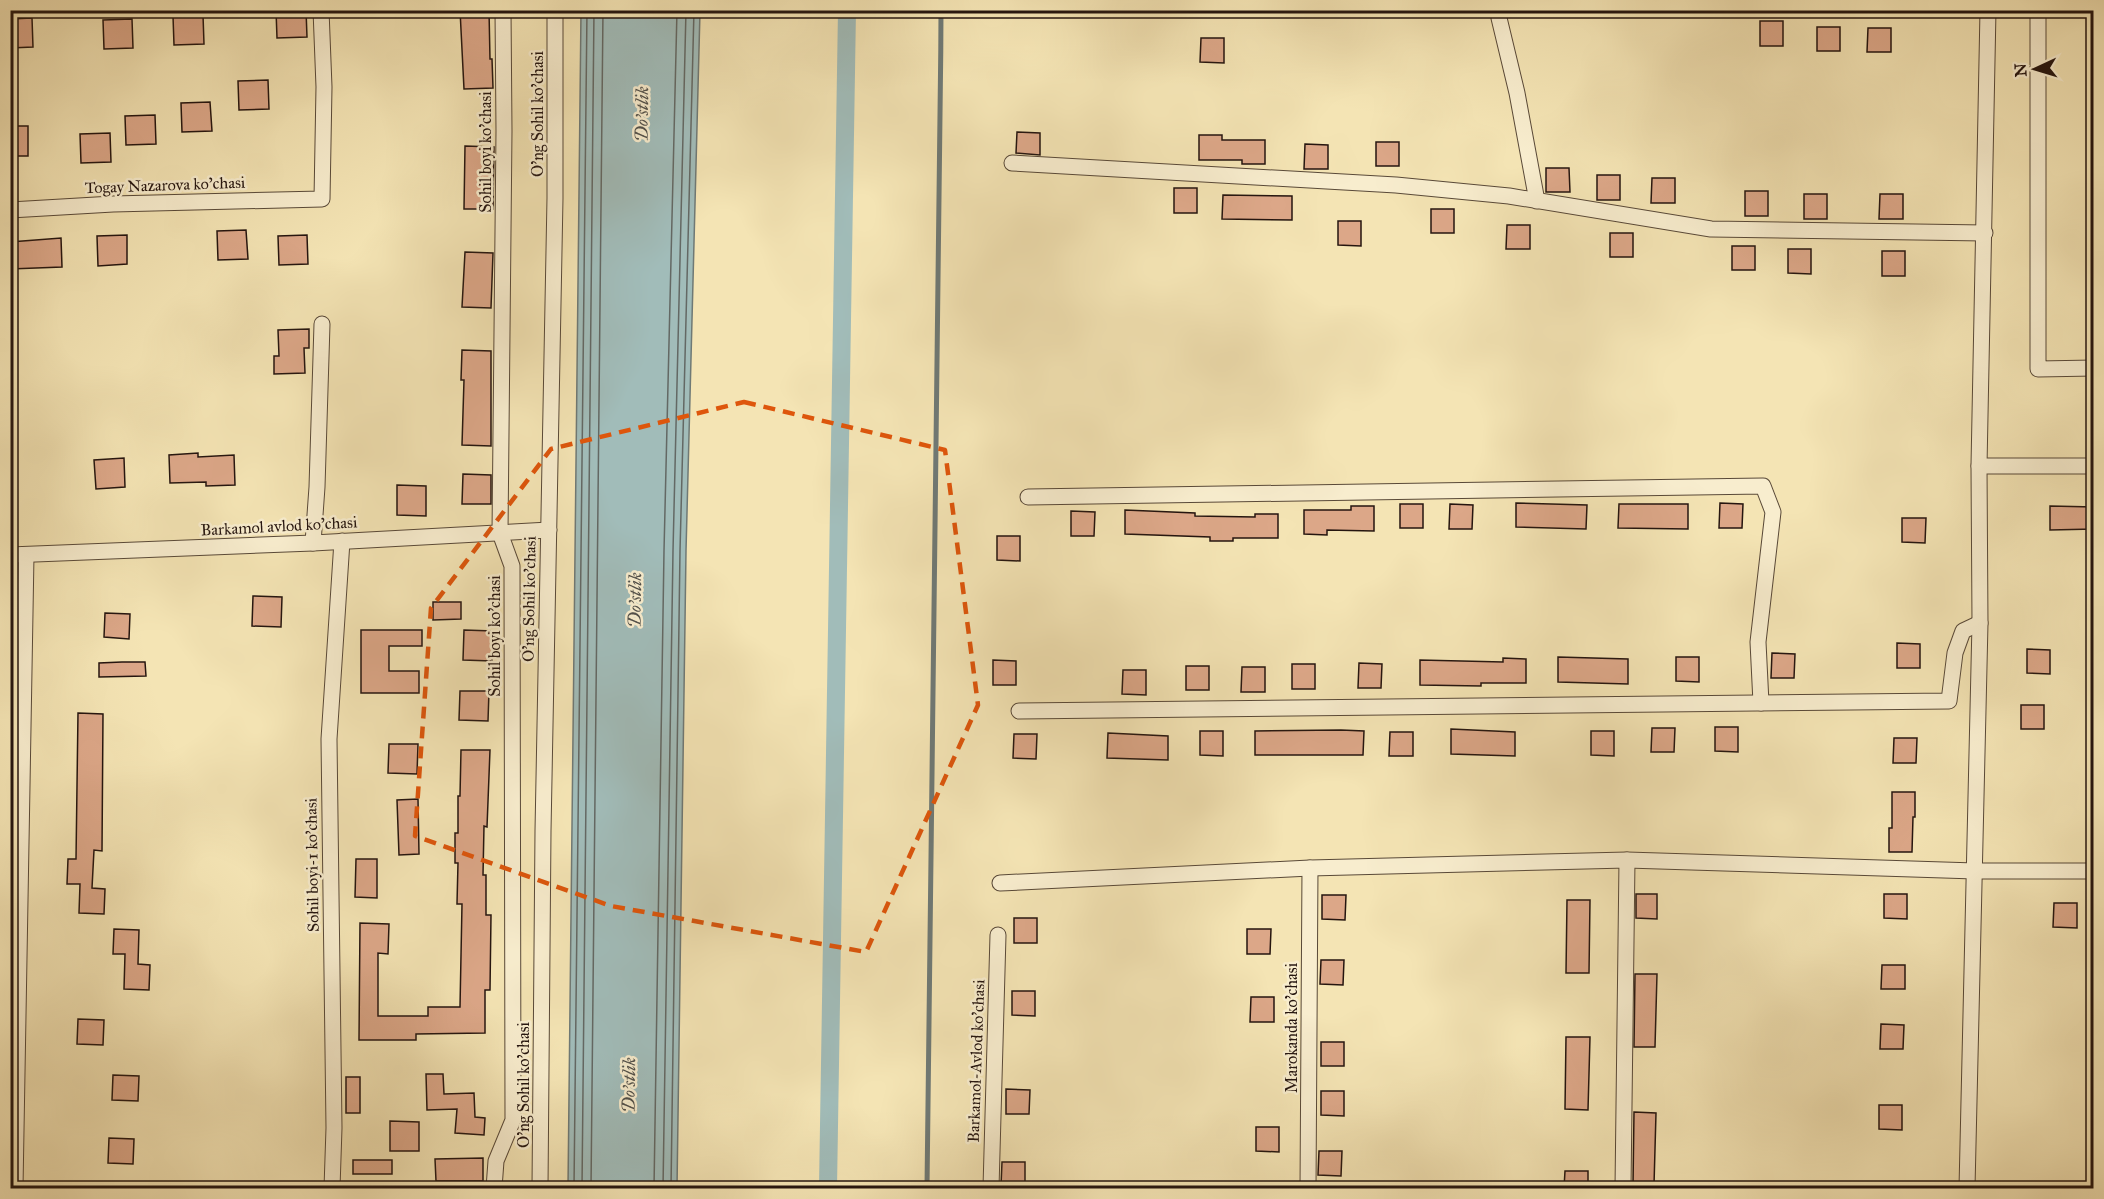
<svg xmlns="http://www.w3.org/2000/svg" width="2104" height="1199" font-family="'IM FELL Great Primer',serif">
<rect width="100%" height="100%" fill="#f4e4b4"/>
<filter id="stains"><feTurbulence type="fractalNoise" baseFrequency=".00333" numOctaves="4"/><feColorMatrix values="0 0 0 0 .2 0 0 0 0 .09 0 0 0 0 .02 0 0 0 .5 -.17"/></filter>
<radialGradient id="worn" r=".72"><stop offset=".6" stop-color="#630" stop-opacity="0"/><stop offset="1" stop-color="#630" stop-opacity=".3"/></radialGradient>
<path fill="#a1bcb9" stroke="#6f7975" stroke-width="1.5" d="M581,11h119l-14,540 -9,637h-109z"/>
<g fill="none" stroke-linecap="round" stroke-linejoin="round">
<g stroke="#636864" stroke-width="1.5">
<path d="M574,1188l13,-1178"/>
<path d="M582,1188l12,-1178"/>
<path d="M591,1188l12,-1178"/>
<path d="M654,1188l10,-637 13,-541"/>
<path d="M663,1188l10,-637 13,-541"/>
<path d="M671,1188l9,-637 14,-541"/>
</g>
<path stroke="#6f7975" stroke-width="5" d="M927,1188c4,-392 12,-785 14,-1178"/>
<path stroke="#a1bcb9" stroke-width="18" d="M828,1188l19,-1178"/>
</g>
<g fill="#dca788" stroke="#25150f" stroke-width="1.5">
<path d="M276,10h30l1,27 -30,1z"/>
<path d="M460,10h29l1,49h2l1,29 -29,1z"/>
<path d="M203,15l1,29 -30,1 -1,-29z"/>
<path d="M32,18l1,29 -23,1v-29z"/>
<path d="M132,19l1,29 -29,1 -1,-29z"/>
<rect x="1760" y="21" width="23" height="25"/>
<rect x="1817" y="27" width="23" height="24"/>
<path d="M1868,28h23v24h-24z"/>
<path d="M1201,38h23v25l-24,-1z"/>
<path d="M268,80l1,29 -30,1 -1,-29z"/>
<path d="M210,102l2,29 -30,1 -1,-29z"/>
<path d="M155,115l1,29 -30,1 -1,-29z"/>
<rect x="10" y="126" width="18" height="30"/>
<path d="M1017,132l23,1v22l-24,-2z"/>
<path d="M110,133l1,29 -30,1 -1,-29z"/>
<path d="M1199,135h23v5h43v24h-23v-4h-43z"/>
<rect x="1376" y="142" width="23" height="24"/>
<path d="M1305,144l23,1v24h-24z"/>
<path d="M465,146l29,1 -1,62h-29z"/>
<path d="M1546,168h23l1,24h-24z"/>
<rect x="1597" y="175" width="23" height="25"/>
<path d="M1652,178h23v25h-24z"/>
<rect x="1174" y="188" width="23" height="25"/>
<rect x="1745" y="191" width="23" height="25"/>
<rect x="1804" y="194" width="23" height="25"/>
<path d="M1880,194h23v25h-24z"/>
<path d="M1223,195l69,1v24l-70,-1z"/>
<rect x="1431" y="209" width="23" height="24"/>
<path d="M1338,221h23v25l-23,-1z"/>
<path d="M1507,225h23v24h-24z"/>
<path d="M246,230l2,29 -30,1 -1,-29z"/>
<rect x="1610" y="233" width="23" height="24"/>
<path d="M127,235v29l-29,2 -1,-30z"/>
<path d="M307,235l1,29 -29,1 -1,-29z"/>
<path d="M61,238l1,29 -52,2v-27z"/>
<rect x="1732" y="246" width="23" height="24"/>
<path d="M1788,249h23v25l-23,-1z"/>
<rect x="1882" y="251" width="23" height="25"/>
<path d="M465,252l28,1 -2,55 -29,-1z"/>
<path d="M309,329v19h-5l1,25 -31,1v-18h5l-1,-26z"/>
<path d="M462,350l29,1v95l-29,-1 2,-65h-3z"/>
<path d="M198,453v4l36,-2 1,30 -29,1v-4l-36,1 -1,-28z"/>
<path d="M124,458l1,29 -29,2 -2,-29z"/>
<path d="M463,474l28,1v29h-29z"/>
<path d="M397,485l29,1v30l-29,-1z"/>
<path d="M1516,503l71,2 -1,24 -70,-2z"/>
<path d="M1720,503l23,1 -1,24h-23z"/>
<rect x="1400" y="504" width="23" height="24"/>
<path d="M1450,504l23,1 -1,24h-23z"/>
<path d="M1619,504h69v25l-70,-1z"/>
<path d="M1351,506h23v25l-47,-1v5l-23,-1v-24h47z"/>
<path d="M2050,506l44,1v22l-44,1z"/>
<path d="M1125,510l70,3v3l60,1v-3h23v24h-45v3h-23v-4l-85,-3z"/>
<path d="M1071,511l24,1 -1,24h-23z"/>
<path d="M1902,518h24l-1,25 -23,-1z"/>
<path d="M997,536h23v25l-23,-1z"/>
<path d="M253,596l29,1 -1,30 -29,-1z"/>
<path d="M433,602h28v17l-28,1z"/>
<path d="M105,613l25,1 -1,25 -25,-2z"/>
<path d="M361,630h61v16h-33v25h30v22h-58z"/>
<path d="M464,630l29,1 -1,30 -29,-1z"/>
<path d="M1897,643l23,1v24h-23z"/>
<path d="M2027,649l23,1v24l-23,-1z"/>
<path d="M1772,653l23,1 -1,24h-23z"/>
<path d="M1558,657l70,2v25l-70,-2z"/>
<path d="M1676,657h23v25l-23,-1z"/>
<path d="M1503,658l23,1v24h-45v3l-61,-1v-25l83,2z"/>
<path d="M993,660l23,1v24h-23z"/>
<path d="M122,662h23l1,14 -47,1v-14z"/>
<path d="M1359,663l23,1 -1,24h-23z"/>
<rect x="1292" y="664" width="23" height="25"/>
<rect x="1186" y="666" width="23" height="24"/>
<path d="M1242,667h23v25h-24z"/>
<path d="M1123,670h23v25l-24,-1z"/>
<path d="M460,691h29l-1,30 -29,-1z"/>
<rect x="2021" y="705" width="23" height="24"/>
<path d="M78,713l25,1 -1,137 -8,-1 -2,38 13,1 -1,25 -25,-1 1,-29h-13l1,-25h8z"/>
<path d="M1715,727h23v25l-23,-1z"/>
<path d="M1652,728h23l-1,24h-23z"/>
<path d="M1451,729l64,3v24l-64,-2z"/>
<path d="M1341,730l23,1 -1,24h-108v-24z"/>
<path d="M1200,731h23v25l-23,-1z"/>
<path d="M1591,731h23v25l-23,-1z"/>
<path d="M1390,732h23v24h-24z"/>
<path d="M1108,733l60,3v24l-61,-2z"/>
<path d="M1014,734h23l-1,25 -23,-1z"/>
<path d="M1894,738h23l-1,25h-23z"/>
<path d="M389,744h29l-1,30 -29,-1z"/>
<path d="M461,750h29l-3,77 -3,-1 -1,49h3v40h5l-1,75h-5v43l-69,1v6h-57l1,-117 29,1 -1,30 -10,-1v63h50v-9h32l2,-103h-5l1,-41h-3v-30h3v-37h2z"/>
<path d="M1892,792h23v25h-2l-1,35h-23v-24h3z"/>
<path d="M418,799l1,55 -20,1 -2,-55z"/>
<path d="M356,859h21v39l-22,-1z"/>
<path d="M1636,894h21v25l-21,-1z"/>
<path d="M1884,894h23v25l-23,-1z"/>
<path d="M1322,895h24l-1,25 -23,-1z"/>
<path d="M1567,900h23l-1,73h-23z"/>
<path d="M2054,903h23v25l-24,-1z"/>
<rect x="1014" y="918" width="23" height="25"/>
<path d="M114,929l25,1 -1,34 12,1 -1,25 -25,-1 1,-35h-12z"/>
<path d="M1247,929h24l-1,25h-23z"/>
<path d="M1321,960h23l-1,25 -23,-1z"/>
<path d="M1882,965h23v24h-24z"/>
<path d="M1635,974h22l-2,73h-21z"/>
<path d="M1012,991h23v25l-23,-1z"/>
<path d="M1251,997h23v25h-24z"/>
<path d="M78,1019l26,1 -1,25 -26,-1z"/>
<path d="M1881,1024l23,1 -1,24h-23z"/>
<path d="M1566,1037h24l-2,73 -23,-1z"/>
<rect x="1321" y="1042" width="23" height="24"/>
<path d="M426,1074h17l1,20 30,-1 1,24 10,1 -1,17 -29,-2 2,-24 -30,1z"/>
<path d="M113,1075l26,1 -1,25 -26,-1z"/>
<rect x="346" y="1077" width="14" height="36"/>
<path d="M1006,1089l24,1 -1,24h-23z"/>
<path d="M1321,1091h23v25l-23,-1z"/>
<path d="M1879,1105h23v25l-23,-1z"/>
<path d="M1634,1112l22,1 -2,72h-21z"/>
<path d="M390,1121l29,1v29h-29z"/>
<path d="M1256,1127h23v25l-23,-1z"/>
<path d="M109,1138l25,1 -1,25 -25,-1z"/>
<path d="M1319,1151h23l-1,25 -23,-1z"/>
<path d="M483,1158v23h-47l-1,-22z"/>
<rect x="353" y="1160" width="39" height="14"/>
<path d="M1002,1162h23v25l-24,-1z"/>
<path d="M1565,1171h23v17h-24z"/>
</g>
<g fill="none" stroke-linecap="round" stroke-linejoin="round">
<defs>
<g id="street">
<path d="M1499,10v8l18,75 20,108"/>
<path d="M2038,10v359l56,-1"/>
<path d="M1012,163l384,22 113,11 202,33 274,4"/>
<path d="M10,210l103,-6 209,-5 2,-112 -3,-77"/>
<path d="M1979,466h115"/>
<path d="M1028,497l735,-11 10,26 -15,130 3,61"/>
<path d="M313,543l4,-56 5,-163"/>
<path d="M10,555l303,-12 236,-13"/>
<path d="M1019,711l930,-10 6,-48 8,-22 17,-8"/>
<path d="M1000,883l310,-15 317,-8 348,11h119"/>
<path d="M15,1188l11,-633"/>
<path d="M332,1188l2,-60 -5,-389 13,-198"/>
<path d="M494,1188l2,-27 17,-41 -1,-554 -12,-33 4,-402 -1,-121"/>
<path d="M540,1188l3,-357 12,-633v-188"/>
<path d="M991,1188l7,-253"/>
<path d="M1308,1188l2,-320"/>
<path d="M1623,1188l4,-328"/>
<path d="M1967,1188l13,-565 -1,-157 9,-456"/>
</g>
</defs>
<use href="#street" stroke="#594938" stroke-width="17"/>
<use href="#street" stroke="#f8edce" stroke-width="15"/>
</g>
<path fill="none" stroke="#de560c" stroke-width="4.5" stroke-dasharray="12 8" stroke-linejoin="round" d="M744,402l201,48 33,255 -112,247 -255,-46 -196,-70 16,-228 120,-159z"/>
<g text-anchor="middle" dominant-baseline="central" stroke-width="5" stroke-linejoin="round" paint-order="stroke">
<g font-size="16" fill="#25150f" stroke="#f8edce">
<text transform="translate(537 114) rotate(-90)">O'ng Sohil ko'chasi</text>
<text transform="translate(485 152) rotate(-90)">Sohil boyi ko'chasi</text>
<text transform="translate(165 185) rotate(-2)">Togay Nazarova ko'chasi</text>
<text transform="translate(279 526) rotate(-3)">Barkamol avlod ko'chasi</text>
<text transform="translate(529 599) rotate(-89)">O'ng Sohil ko'chasi</text>
<text transform="translate(494 636) rotate(-90)">Sohil boyi ko'chasi</text>
<text transform="translate(312 865) rotate(-91)">Sohil boyi-1 ko'chasi</text>
<text transform="translate(1291 1028) rotate(-90)">Marokanda ko'chasi</text>
<text transform="translate(976 1061) rotate(-88)">Barkamol-Avlod ko'chasi</text>
<text transform="translate(523 1085) rotate(-90)">O'ng Sohil ko'chasi</text>
</g>
<g font-size="18" font-style="italic" fill="#504f4a" stroke="#f8edce">
<text transform="translate(642 114) rotate(-89)">Do'stlik</text>
<text transform="translate(635 600) rotate(-89)">Do'stlik</text>
<text transform="translate(629 1085) rotate(-89)">Do'stlik</text>
</g>
</g>
<rect width="2104" height="1199" fill="none" stroke="#f4e4b4" stroke-width="36"/>
<rect x="12" y="12" width="2080" height="1175" fill="none" stroke="#25150f" stroke-width="3"/>
<rect x="18" y="18" width="2068" height="1163" fill="none" stroke="#25150f" stroke-width="1.5"/>
<g transform="translate(2035 69) rotate(266)" stroke="#f8edce" stroke-width="4.5" paint-order="stroke">
<path d="M0-4.5L10 22L0 15L-10 22Z" fill="#25150f"/>
<text y="-9" font-size="16" font-weight="bold" text-anchor="middle" fill="#25150f">N</text>
</g>
<rect width="100%" height="100%" filter="url(#stains)"/>
<rect width="100%" height="100%" fill="url(#worn)"/>
</svg>
